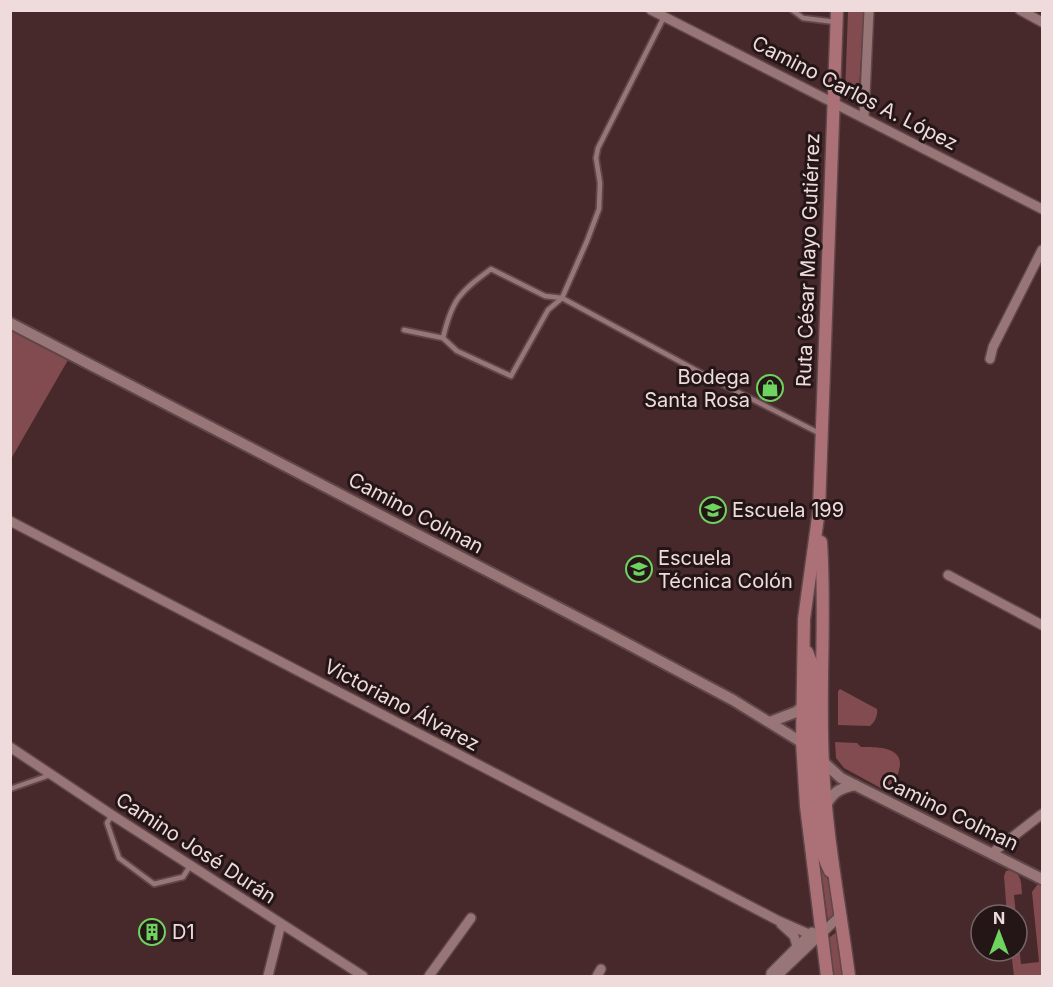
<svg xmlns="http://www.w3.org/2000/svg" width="1053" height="987" font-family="Inter,sans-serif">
<rect width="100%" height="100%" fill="#47292c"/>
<g fill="#814b50">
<path d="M848,11h16l-5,78 -3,10 -10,-1 -1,-3z"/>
<path d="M11,330l57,30 -57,99z"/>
<path d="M840,689l37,20c1,6 -2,13 -7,17l-32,-1v-34z"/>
<path d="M835,742l22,1 4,4c14,0 45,-1 38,23 -1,7 -8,15 -11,22l-44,-24 -8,-10z"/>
<path d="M812,806l10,59 8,20 4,26 -1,6 -5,4z"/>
<path d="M1011,870c11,5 10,12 11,24l-8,1 2,20h-9l-3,-39 2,-5z"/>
<path d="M1037,885h5v91h-28l-3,-25h6v-24l4,37 18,-2 -7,-70z"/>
<path d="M835,933h2l6,43h-9l-5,-38z"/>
</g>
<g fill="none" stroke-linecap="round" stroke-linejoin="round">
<defs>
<g id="service">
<path d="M792,10l11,8 32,4"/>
<path d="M404,330l39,8c9,-39 17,-46 48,-69l54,27 17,2 154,83 103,52"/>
<path d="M443,338l14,13 54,25 37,-66 14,-12 25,-57 12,-32 1,-26 -4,-25 2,-10 66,-131"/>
<path d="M10,789l40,-14"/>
<path d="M112,815l-5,8 12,35 35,26 29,-7 7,-11"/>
</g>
<g id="minor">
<path d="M651,10l391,199"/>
<path d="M1020,10l22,12"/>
<path d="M864,117l5,-107"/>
<path d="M990,359l3,-12 49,-97"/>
<path d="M10,521l767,399 32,14"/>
<path d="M948,575l94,50"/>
<path d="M10,747l102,68 251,161"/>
<path d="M992,853l50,-39"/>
<path d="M781,924l13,12 3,10"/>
<path d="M268,976l13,-52"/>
<path d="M429,976l42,-58"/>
<path d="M597,976l4,-7"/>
<path d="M771,976v-3l41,-41"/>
<path d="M777,976l64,-61"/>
</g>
<g id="tertiary">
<path d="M10,323l601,312 122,65 73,45"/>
<path d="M770,722l26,-10 7,-6"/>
<path d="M819,758l22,20 201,101"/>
<path d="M826,805c7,-13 14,-17 29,-20"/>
</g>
<g id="secondary">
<path d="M821,542c5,74 -2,148 2,222 3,71 17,142 26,212"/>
<path d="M807,652l6,15 -1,75 9,16"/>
<path d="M807,750c15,38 4,84 23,121"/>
<path d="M827,976l-21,-170 -4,-64 2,-123 15,-109 18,-500"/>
</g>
</defs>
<use href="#service" stroke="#5f4648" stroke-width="8"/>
<use href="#minor" stroke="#5f4648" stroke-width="12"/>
<use href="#tertiary" stroke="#5f4648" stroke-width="14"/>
<use href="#secondary" stroke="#5f4648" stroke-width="15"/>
<use href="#service" stroke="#987577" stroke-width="4.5"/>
<use href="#minor" stroke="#987577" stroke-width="9"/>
<use href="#tertiary" stroke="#987577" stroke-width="10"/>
<use href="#secondary" stroke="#ab7177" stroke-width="12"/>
</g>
<defs>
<symbol id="shop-ring" viewBox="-11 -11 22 22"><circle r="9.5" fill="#241617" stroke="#6fd360" stroke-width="1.5"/><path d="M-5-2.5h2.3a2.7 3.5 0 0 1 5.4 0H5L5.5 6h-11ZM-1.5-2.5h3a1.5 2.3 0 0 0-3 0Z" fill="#6fd360"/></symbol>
<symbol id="school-ring" viewBox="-11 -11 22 22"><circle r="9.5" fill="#241617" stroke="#6fd360" stroke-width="1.5"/><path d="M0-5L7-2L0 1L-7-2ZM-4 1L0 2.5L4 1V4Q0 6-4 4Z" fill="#6fd360"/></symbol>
<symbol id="building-ring" viewBox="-11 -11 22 22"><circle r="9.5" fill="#241617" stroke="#6fd360" stroke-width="1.5"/><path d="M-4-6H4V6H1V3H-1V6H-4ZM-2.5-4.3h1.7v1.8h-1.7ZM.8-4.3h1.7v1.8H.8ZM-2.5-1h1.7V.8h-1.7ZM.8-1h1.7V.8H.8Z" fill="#6fd360"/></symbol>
</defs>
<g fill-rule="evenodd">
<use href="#shop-ring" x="755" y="373" width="30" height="30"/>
<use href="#school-ring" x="698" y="495" width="30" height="30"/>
<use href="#school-ring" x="624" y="554" width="30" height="30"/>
<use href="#building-ring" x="137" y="917" width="30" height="30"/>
</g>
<g text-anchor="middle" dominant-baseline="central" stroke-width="6" stroke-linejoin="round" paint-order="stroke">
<g font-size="20" fill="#efdbdc" stroke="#241617">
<text transform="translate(855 93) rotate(27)">Camino Carlos A. López</text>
<text transform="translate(808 260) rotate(-88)">Ruta César Mayo Gutiérrez</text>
<text transform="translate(416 513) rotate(28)">Camino Colman</text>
<text transform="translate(402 705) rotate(28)">Victoriano Álvarez</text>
<text transform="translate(950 812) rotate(26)">Camino Colman</text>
<text transform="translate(196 848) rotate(33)">Camino José Durán</text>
</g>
<g font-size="20" fill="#efdbdc" stroke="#241617" text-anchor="start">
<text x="750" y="377" text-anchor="end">Bodega<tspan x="750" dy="23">Santa Rosa</tspan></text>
<text x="732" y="510">Escuela 199</text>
<text x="658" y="558">Escuela<tspan x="658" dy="23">Técnica Colón</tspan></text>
<text x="172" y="932">D1</text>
</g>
</g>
<rect width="1053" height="987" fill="none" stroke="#efdbdc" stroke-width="24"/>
<g transform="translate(999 933)"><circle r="28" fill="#241617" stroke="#756566" stroke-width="1.5"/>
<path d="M0-4.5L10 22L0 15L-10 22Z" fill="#6fd360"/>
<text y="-9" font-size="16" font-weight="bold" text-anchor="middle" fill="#efdbdc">N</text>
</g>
</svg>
